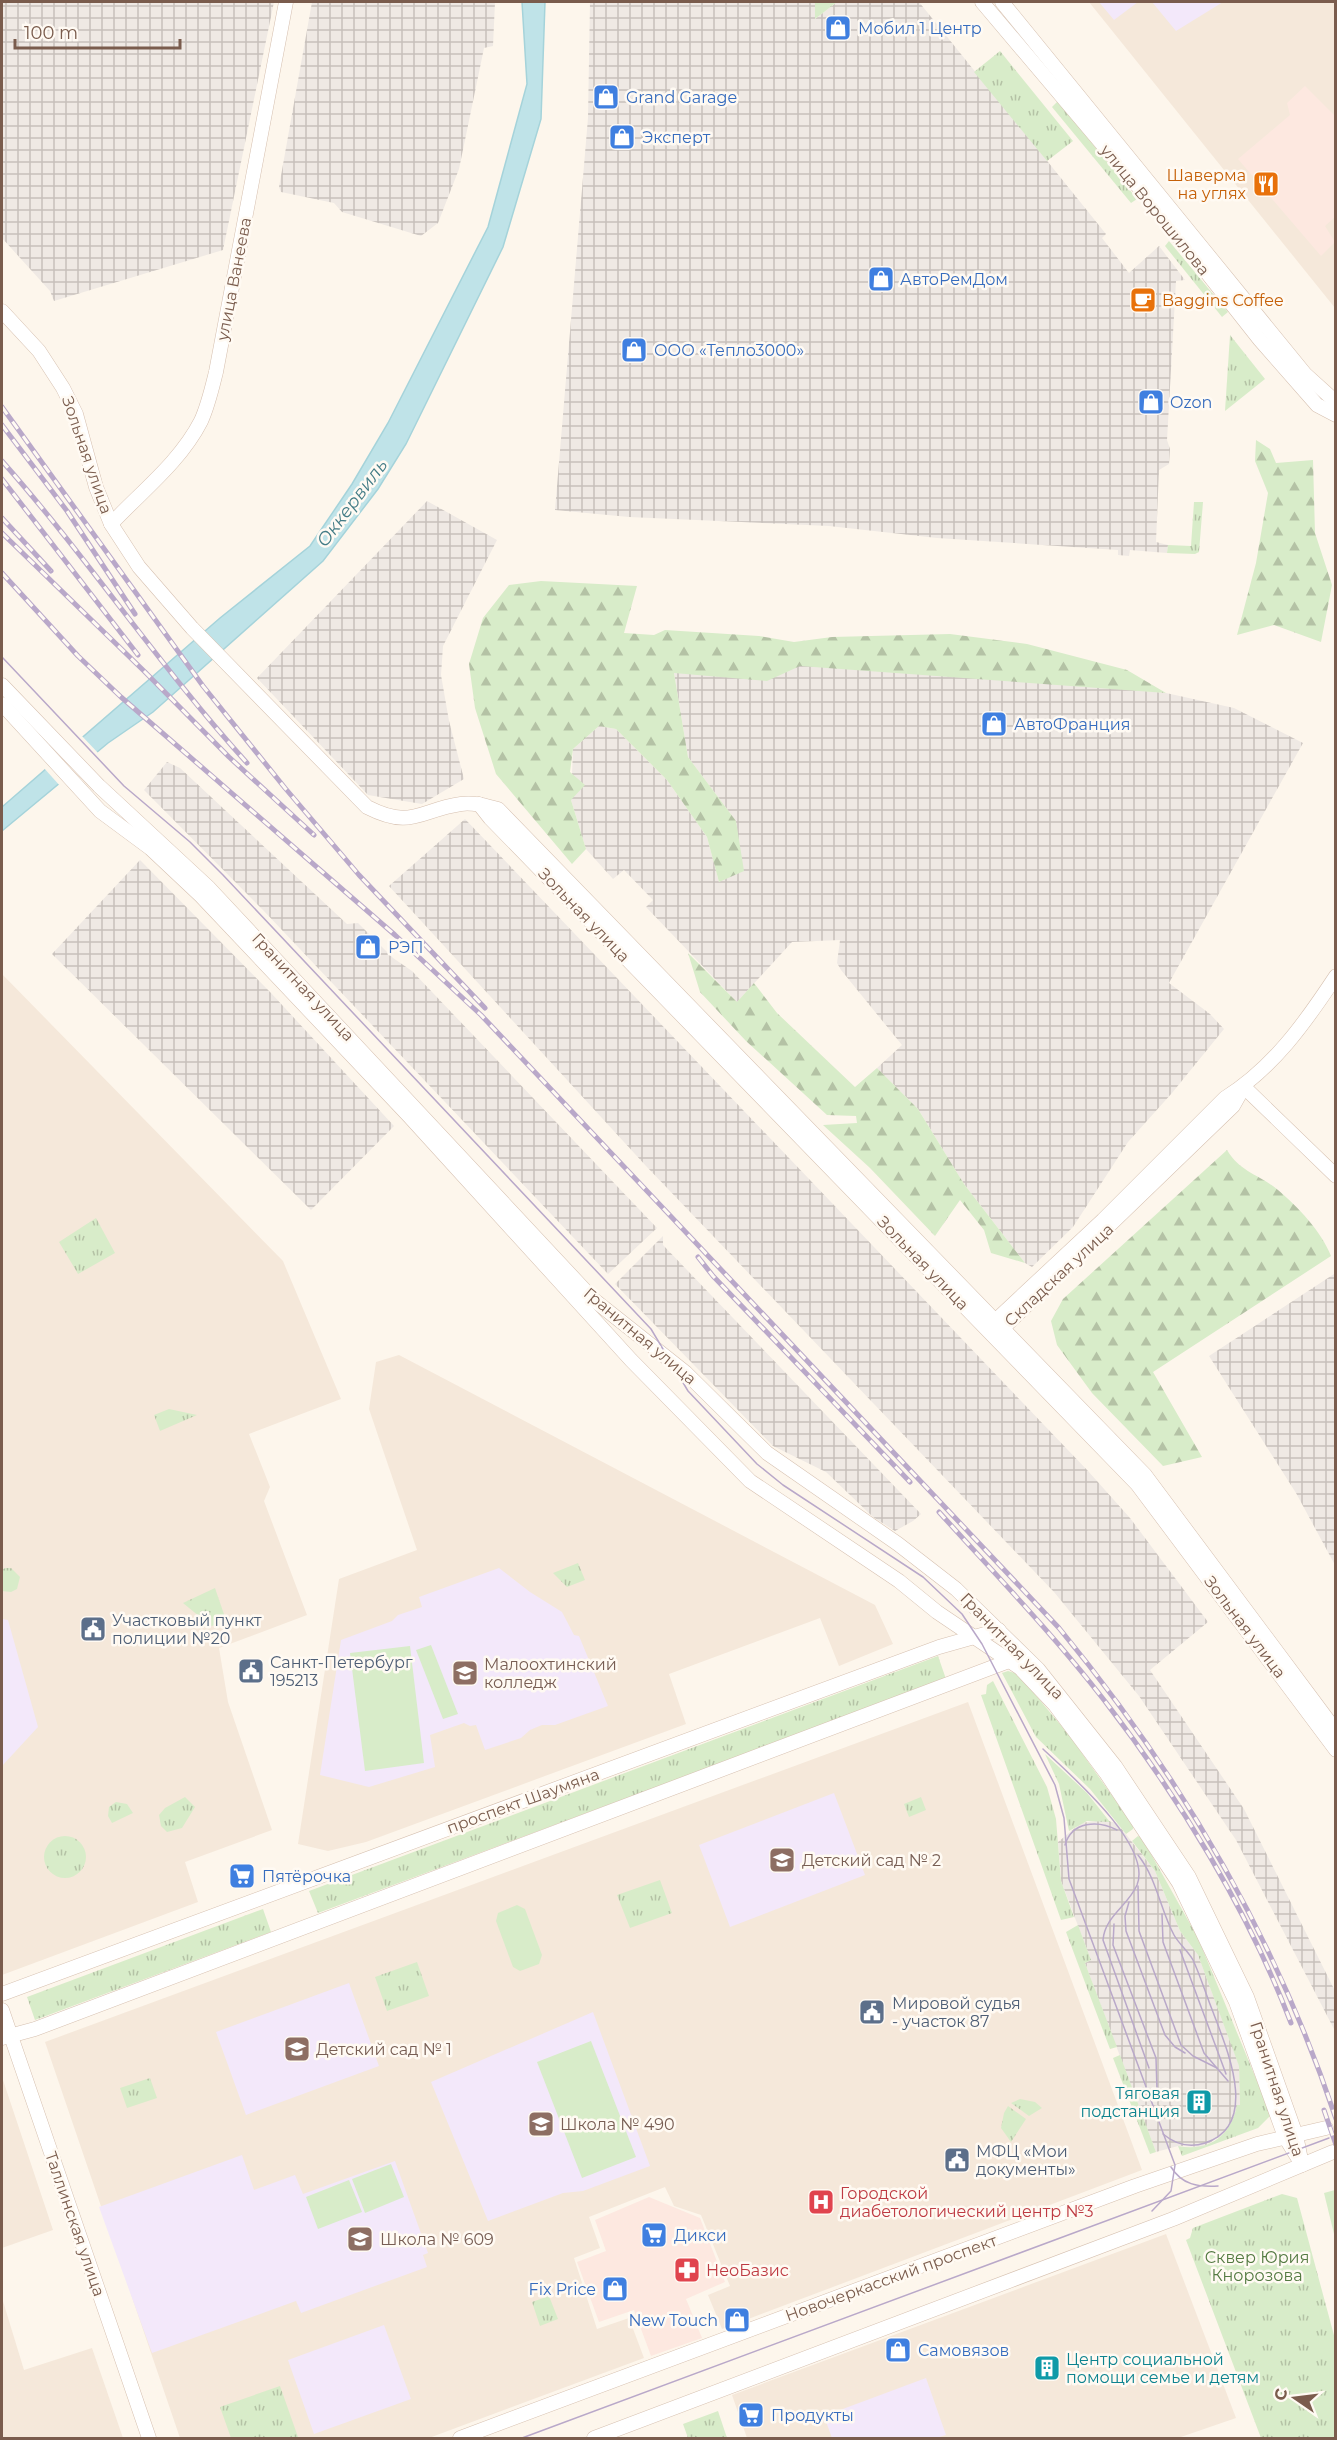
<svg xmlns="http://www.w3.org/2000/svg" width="1337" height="2440" font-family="Montserrat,sans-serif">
<defs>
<pattern id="industrial-grid" width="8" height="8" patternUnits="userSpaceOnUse" patternTransform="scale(1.5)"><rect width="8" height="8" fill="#efe9e4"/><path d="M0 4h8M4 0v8" fill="none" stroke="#c7c0bb"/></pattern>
<pattern id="grass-tufts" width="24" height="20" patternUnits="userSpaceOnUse" patternTransform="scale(1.5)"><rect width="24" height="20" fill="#d8ecc9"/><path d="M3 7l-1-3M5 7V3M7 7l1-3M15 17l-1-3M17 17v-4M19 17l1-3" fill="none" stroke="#b4c2a5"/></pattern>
<pattern id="forest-firs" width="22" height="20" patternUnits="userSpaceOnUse" patternTransform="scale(1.5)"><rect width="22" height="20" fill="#d8ecc9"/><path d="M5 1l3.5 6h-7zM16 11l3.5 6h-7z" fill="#b4c2a5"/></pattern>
</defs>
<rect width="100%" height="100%" fill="#fdf6ec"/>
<g fill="#f5e8da">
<path d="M1089,2h246v306z"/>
<path d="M2,974l281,287 58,138 -92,35 21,53 -6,14 43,114 -88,33 9,54 44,128 -87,32 13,40 -196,73z"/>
<path d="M399,1355l476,250 18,39 -54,22 -19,-48 -151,56 17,50 -320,118 -38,9 -30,-7 41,-265 78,-29 -48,-141 7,-47z"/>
<path d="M968,1702l174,468 -420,159 -14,-34 22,-9 -29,-71 -27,-9 -9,-19 -76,30 11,31 -26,10 23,71 32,-11 15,40 -215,80h-249l-135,-396z"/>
<path d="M2,2077l51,153 -51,18z"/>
<path d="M1166,2234l70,184 -58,20h-431l-15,-43z"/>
<path d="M2,2298l22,72 68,-22 31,90h-121z"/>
</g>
<g fill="#fde8e0">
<path d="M1305,86l30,30v101l-10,9 10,16 -14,14 -83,-97 52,-44 -3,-12z"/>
<path d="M649,2197l51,21 25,64 -39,17 16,39 -51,18 -17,-46 -35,12 -22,-60 29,-11 -11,-31z"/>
</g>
<g fill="url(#industrial-grid)">
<path d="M2,2h272l-51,248 -169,51 -4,-10 -48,-53z"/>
<path d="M312,2h183l-2,44 -9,2 -25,121 -21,54 -17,13 -79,-24 -8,-9 -53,-11 -2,-5z"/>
<path d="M590,2h225v17l22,-17h82l187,232 -4,4 27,35 30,-27 26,34 -9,1 -9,159 3,9 -1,15 -10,6 -3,72 12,3 -1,8 -37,-3 -1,6 -11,-1v-5l-181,-12 -108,-12 -200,-9 -74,-7 33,-392z"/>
<path d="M427,501l70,39 -54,106 -2,29 8,46 15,58 -42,25 -54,-9 -111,-117z"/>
<path d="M678,649l488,44 68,15 69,35 -134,240 41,31 14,15 -52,64 -44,49 -55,85 -41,40 -7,-4 -61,-79 -46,-75 -41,-41 25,-23 -61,-75 -4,-7 3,-23 -48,2 -55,60 -91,-95 7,-7 -29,-30 -11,9 -27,-30 -15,-49 2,-51 26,-23 17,3 51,51 40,57 12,45 17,-61 -48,-64 -14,-84z"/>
<path d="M167,762l13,6 167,156 11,-1 35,35 19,13 245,257 -49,46 -345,-364 -119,-120z"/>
<path d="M465,819l623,652 42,47 78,104 -58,48 94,139 91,182v40l-99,-191 -97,-144 -85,-104 -408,-426 -257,-280z"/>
<path d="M140,860l131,133 123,133 -83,84 -259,-256z"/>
<path d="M663,1236v9l258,269 -8,7 -18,10 -22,-14 -47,-45 -53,-26 -158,-162z"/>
<path d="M1334,1274l2,2 -1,289 -39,-72 -87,-137z"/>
<path d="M1103,1820l14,3 38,48 25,60 18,24 41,110 1,40 -3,1 -2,10 -11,18 -21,13 -25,-1 -22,6 -71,-189 6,-3 -30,-79 -3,-39 23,-19z"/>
</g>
<g fill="#f3e8fa">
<path d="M1099,2h39l-24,18z"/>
<path d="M1152,2h71l-47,29z"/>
<path d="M499,1568l31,24 32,20 12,23 5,1 29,70 -53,19h-13l-12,5 -9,8 -36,12 -9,-25 -6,1 -6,-3 -34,12 5,32 -66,20 -49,-12 21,-135 51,-19 6,-6 24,-8 -3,-10z"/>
<path d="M2,1619l6,1 30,107 -36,39z"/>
<path d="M834,1793l31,82 -135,52 -31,-82z"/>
<path d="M349,1983l30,83 -133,49 -30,-83z"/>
<path d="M593,2012l57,154 -67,25 -20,2 -75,28 -57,-139z"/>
<path d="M242,2155l12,35 41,-15 8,19 92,-33 33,92 -5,2 4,12 -126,46 -5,-12 -144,52 -53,-146z"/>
<path d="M384,2325l27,74 -97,35 -26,-74z"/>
<path d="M926,2378l20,57 -10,3h-104l-8,-22z"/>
</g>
<g fill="url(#grass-tufts)">
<path d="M815,2h22l-22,17z"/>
<path d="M1000,51l73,90 -26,20 -73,-89z"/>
<path d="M1058,101l79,98 -6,4 -79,-96z"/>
<path d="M1169,241l59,71 -6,5 -57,-71z"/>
<path d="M1230,335l35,44 -40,32z"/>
<path d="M1194,502h9l-4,50 -4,2 -28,-1 1,-8 23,1z"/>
<path d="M96,1218l19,35 -37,21 -19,-32z"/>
<path d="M169,1409l28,6 -37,16 -6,-16z"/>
<path d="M578,1563l7,17 -18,7 -14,-14z"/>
<path d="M5,1568h6l9,9 -3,12 -6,3 -9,-1v-21z"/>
<path d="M215,1588l12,35 -16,3 -28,-23z"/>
<path d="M938,1656l8,23 -628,234 -9,-22z"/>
<path d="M1008,1671l10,3 51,61 64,90v4l-7,5 -36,-45 -54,-52 -34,-64z"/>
<path d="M993,1681l54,106 9,32 5,62 13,36 -13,3 -80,-225 5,-1 1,-9z"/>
<path d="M1045,1754l42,39 23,29 -23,-1 -18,10 -10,-47z"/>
<path d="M185,1797l10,10 -13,21 -15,4 -6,-6 -2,-11 6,-7z"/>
<path d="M921,1797l5,13 -17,7 -5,-13z"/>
<path d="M116,1802l11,2 6,9 -21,10 -4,-7 1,-9z"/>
<circle cx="65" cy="1857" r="21"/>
<path d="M1138,1836l4,2 56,100 73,177 -13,13 -76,28 -4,-10c31,6 53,-10 59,-41h3l-1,-39 -41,-111 -18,-24 -25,-60 -23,-30z"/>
<path d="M660,1880l12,33 -42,15 -13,-33z"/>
<path d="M263,1909l8,23 -236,88 -8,-23z"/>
<path d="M1078,1925l13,35 -6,3 32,84 -7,2 -44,-117z"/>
<path d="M417,1962l12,34 -42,15 -12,-34z"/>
<path d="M1120,2055l36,97 -6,2 -37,-96z"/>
<path d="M150,2078l7,20 -30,10 -7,-20z"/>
<path d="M1020,2099l15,3 7,6 -13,8 -18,-13z"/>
<path d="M1008,2106l18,13 -15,23 -10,-14 3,-15z"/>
<path d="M1335,2190l1,2 -1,46 -11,-45z"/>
<path d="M1282,2194l15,4 38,141v99h-74l-75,-198 4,-2 3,-10z"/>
<path d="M549,2296l9,23 -18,7 -8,-24z"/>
<path d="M280,2386l18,51 -67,1 -11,-31z"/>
<path d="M718,2411l9,27h-39l-5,-14z"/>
</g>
<g fill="url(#forest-firs)">
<path d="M1256,440l14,9 6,14 37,-3 2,73 17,52 -11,57 -47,-17 -37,10 19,-72 12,-70 -13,-32z"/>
<path d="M541,581l96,5 -13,47 30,2 11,-5 94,6 35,6 38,-5 118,-3 77,10 100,26 39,23 -366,-27 -33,15 -93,-8 14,84 48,64 8,50 -25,11 -12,-45 -40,-57 -51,-51 -17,-3 -26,23 -3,23 15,13 -14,15 15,49 -14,15 -76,-90 -21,-66 -6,-44 14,-46 26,-33z"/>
<path d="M688,953l49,49 17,-19 23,30 78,74 22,-19 41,41 46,75 61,79 -34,-10 -7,-23 -24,-30 -25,36 -65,-68 -47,-43 34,-2 -1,-7 -29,-1 -81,-74 -46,-49z"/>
<path d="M1227,1150c14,23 32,24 51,40 20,17 43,41 53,66l-178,116 49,85 -39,9 -71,-73 -35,-48 -6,-24 12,-22z"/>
</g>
<g fill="#d8ecc9">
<path d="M431,1645l27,69 -15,5 -27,-69z"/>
<path d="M410,1646l14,117 -59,8 -15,-118z"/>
<path d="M517,1905l8,4 17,46 -3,9 -19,7 -7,-4 -17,-46 2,-8z"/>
<path d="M591,2041l45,116 -54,21 -45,-116z"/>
<path d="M391,2164l13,33 -39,16 -13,-34z"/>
<path d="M349,2180l13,32 -44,17 -12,-32z"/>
</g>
<path fill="#bfe3e8" stroke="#a5d3da" stroke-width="1.5" d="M522,2h23l-4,117 -38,128 -97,197 -28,45 -55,72 -170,151 -45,31 -106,88v-24l218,-189 90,-72 42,-62 36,-61 100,-196 39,-143z"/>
<path fill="#fdf6ec" d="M81,735l19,20 -39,32 -18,-20z"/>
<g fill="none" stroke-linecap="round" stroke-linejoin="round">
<defs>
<g id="secondary">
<path d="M982,2l170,201 108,137 57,65 19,10"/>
<path d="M1002,2l303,372 31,28"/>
<path d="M2,311l37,40 24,37 13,26 20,73 15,37 28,43 53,61 175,179c45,23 52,3 94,-3 13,-2 25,2 37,5l647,666 191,256"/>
<path d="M111,524c31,-33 69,-62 90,-103 7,-15 11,-33 15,-49l70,-370"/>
<path d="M2,685l97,101 110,102 385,412 92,73 81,80 131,91 58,45 82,80 77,97 74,111 58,120 49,138 6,30"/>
<path d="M2,704l98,107 50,37 51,48 208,220 222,244 119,121 149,100 38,31 83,56 35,37 51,68 73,110 57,119 49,135 13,21"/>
<path d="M479,804l11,14 647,666 199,266"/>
<path d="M1244,1087l92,89"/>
<path d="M993,1327l2,-6 108,-101 122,-122c48,-30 80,-75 111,-122"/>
<path d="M995,1331l7,-2 231,-223 9,-16"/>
<path d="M2,1994l937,-347 60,-17"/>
<path d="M2,2010l147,428"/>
<path d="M2,2038l33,-9 974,-368"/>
<path d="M460,2438l675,-252 122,-42 69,-16"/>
<path d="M594,2438l579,-219 160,-67"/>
</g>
</defs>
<use href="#secondary" stroke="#d6c0b0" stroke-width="15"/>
<use href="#secondary" stroke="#fff" stroke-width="14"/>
<g stroke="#b9a8c9" stroke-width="1.5">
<path d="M2,657l122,129 66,56 33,33 428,454 37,62 69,73 26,21 140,92 39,37 20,30 73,141 9,33 5,61 106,286 -4,26 -19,20"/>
<path d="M1043,1749c26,25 110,96 94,136 -9,21 -32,31 -34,55l46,128"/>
<path d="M1065,1845c7,-24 33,-25 52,-15"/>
<path d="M1138,1855c19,24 22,54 36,80 5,9 14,16 19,25 8,17 13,35 20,52 13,35 48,113 -8,131 -15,5 -30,1 -42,-9"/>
<path d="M1138,1886l1,45 42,114 12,11 24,12"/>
<path d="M1129,1902l-4,14 1,15 39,104 10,12 10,6"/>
<path d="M1162,1914l1,28 41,111 24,28"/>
<path d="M1114,1924l-1,21 43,113 1,32"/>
<path d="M1180,1950l46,124"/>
<path d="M1171,2167c11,18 27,20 47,19"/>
<path d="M522,2438l807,-300"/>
</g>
<defs>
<g id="rail">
<path d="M2,407l201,279 82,102 74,87 126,133"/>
<path d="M2,425l65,86 68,103"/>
<path d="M2,461c86,97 158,206 245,302"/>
<path d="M2,479l136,176"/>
<path d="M2,518l49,53"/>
<path d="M2,533l142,138 85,86 85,78"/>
<path d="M2,573l76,83 43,41 274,238 86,80 578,613c121,147 217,309 277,491"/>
<path d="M698,1257l15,19 197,206"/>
<path d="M939,1512c56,62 114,122 165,188 74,96 144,210 187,323"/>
<path d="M1324,2110l12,35"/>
</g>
</defs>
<use href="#rail" stroke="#b9a8c9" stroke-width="5"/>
<use href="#rail" stroke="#fffaf3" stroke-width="3" stroke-dasharray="9" stroke-linecap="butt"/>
</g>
<defs>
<symbol id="shop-square" viewBox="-11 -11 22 22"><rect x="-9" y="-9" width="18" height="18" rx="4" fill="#3f7fe0" stroke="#fffaf3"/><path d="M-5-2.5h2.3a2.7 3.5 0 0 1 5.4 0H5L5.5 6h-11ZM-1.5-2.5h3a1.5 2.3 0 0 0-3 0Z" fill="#fff"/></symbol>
<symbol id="restaurant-square" viewBox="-11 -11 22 22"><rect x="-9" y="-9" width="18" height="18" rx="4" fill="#e8710a" stroke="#fffaf3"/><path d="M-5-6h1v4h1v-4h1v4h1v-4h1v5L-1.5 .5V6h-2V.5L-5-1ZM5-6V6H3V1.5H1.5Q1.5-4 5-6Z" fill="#fff"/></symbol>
<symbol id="cafe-square" viewBox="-11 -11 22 22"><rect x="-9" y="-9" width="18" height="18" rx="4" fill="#e8710a" stroke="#fffaf3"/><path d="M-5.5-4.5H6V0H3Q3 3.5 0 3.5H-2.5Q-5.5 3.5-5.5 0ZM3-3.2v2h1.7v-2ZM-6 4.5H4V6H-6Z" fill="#fff"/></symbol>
<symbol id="civic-square" viewBox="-11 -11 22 22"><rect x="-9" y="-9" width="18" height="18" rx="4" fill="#5c6f8a" stroke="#fffaf3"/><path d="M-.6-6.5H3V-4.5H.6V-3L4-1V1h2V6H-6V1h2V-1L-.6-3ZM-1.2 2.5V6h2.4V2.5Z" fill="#fff"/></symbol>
<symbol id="university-square" viewBox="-11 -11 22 22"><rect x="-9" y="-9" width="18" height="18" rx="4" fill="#8d6e63" stroke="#fffaf3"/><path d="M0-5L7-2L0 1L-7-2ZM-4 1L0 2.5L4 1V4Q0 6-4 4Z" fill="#fff"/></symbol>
<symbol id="school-square" viewBox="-11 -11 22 22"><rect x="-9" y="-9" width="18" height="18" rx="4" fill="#8d6e63" stroke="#fffaf3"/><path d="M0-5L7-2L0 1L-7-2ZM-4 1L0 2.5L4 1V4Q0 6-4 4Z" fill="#fff"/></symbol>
<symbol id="supermarket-square" viewBox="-11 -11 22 22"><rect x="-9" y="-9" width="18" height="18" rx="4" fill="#3f7fe0" stroke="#fffaf3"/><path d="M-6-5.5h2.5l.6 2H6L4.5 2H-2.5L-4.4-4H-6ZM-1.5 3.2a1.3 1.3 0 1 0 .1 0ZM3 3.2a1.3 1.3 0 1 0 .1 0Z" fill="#fff"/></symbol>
<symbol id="building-square" viewBox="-11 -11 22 22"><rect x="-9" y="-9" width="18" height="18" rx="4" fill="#0f9aa8" stroke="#fffaf3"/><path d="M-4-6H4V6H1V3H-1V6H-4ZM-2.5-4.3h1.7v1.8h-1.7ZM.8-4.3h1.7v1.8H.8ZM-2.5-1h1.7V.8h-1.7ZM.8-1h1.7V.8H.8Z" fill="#fff"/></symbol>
<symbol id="hospital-square" viewBox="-11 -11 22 22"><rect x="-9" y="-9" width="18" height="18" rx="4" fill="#e0444e" stroke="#fffaf3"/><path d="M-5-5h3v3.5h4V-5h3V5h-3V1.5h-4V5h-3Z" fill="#fff"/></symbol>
<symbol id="pharmacy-square" viewBox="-11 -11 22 22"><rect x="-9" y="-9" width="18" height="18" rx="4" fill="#e0444e" stroke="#fffaf3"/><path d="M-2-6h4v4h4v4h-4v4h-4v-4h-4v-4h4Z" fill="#fff"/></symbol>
</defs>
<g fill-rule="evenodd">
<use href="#shop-square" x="823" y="13" width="30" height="30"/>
<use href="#shop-square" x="591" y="82" width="30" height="30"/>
<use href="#shop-square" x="607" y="122" width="30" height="30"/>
<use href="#restaurant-square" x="1251" y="169" width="30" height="30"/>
<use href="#shop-square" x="866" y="264" width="30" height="30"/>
<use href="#cafe-square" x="1128" y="285" width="30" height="30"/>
<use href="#shop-square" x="619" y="335" width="30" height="30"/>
<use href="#shop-square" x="1136" y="387" width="30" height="30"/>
<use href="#shop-square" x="979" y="709" width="30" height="30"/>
<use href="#shop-square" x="353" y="932" width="30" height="30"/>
<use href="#civic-square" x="78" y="1614" width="30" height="30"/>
<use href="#civic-square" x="236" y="1656" width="30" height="30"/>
<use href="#university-square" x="450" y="1658" width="30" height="30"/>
<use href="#school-square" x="767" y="1845" width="30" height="30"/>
<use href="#supermarket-square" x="227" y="1861" width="30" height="30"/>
<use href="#civic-square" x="857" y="1997" width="30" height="30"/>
<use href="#school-square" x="282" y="2034" width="30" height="30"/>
<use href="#building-square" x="1184" y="2087" width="30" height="30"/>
<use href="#school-square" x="526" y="2109" width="30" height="30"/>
<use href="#civic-square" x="942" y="2145" width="30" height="30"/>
<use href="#hospital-square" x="806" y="2187" width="30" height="30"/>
<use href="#supermarket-square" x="639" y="2220" width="30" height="30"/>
<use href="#school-square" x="345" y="2224" width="30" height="30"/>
<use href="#pharmacy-square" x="672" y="2255" width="30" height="30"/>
<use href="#shop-square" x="600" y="2274" width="30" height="30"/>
<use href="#shop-square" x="722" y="2305" width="30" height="30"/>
<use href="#shop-square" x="883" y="2335" width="30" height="30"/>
<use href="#building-square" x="1032" y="2353" width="30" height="30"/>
<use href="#supermarket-square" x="736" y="2400" width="30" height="30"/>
</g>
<g text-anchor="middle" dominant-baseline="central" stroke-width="5" stroke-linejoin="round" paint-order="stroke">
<g font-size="16" fill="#366cbe" stroke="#fffaf3" text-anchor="start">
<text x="858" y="28">Мобил 1 Центр</text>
<text x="626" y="97">Grand Garage</text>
<text x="642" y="137">Эксперт</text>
<text x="900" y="279">АвтоРемДом</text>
<text x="654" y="350">ООО «Тепло3000»</text>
<text x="1170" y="402">Ozon</text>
<text x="1014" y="724">АвтоФранция</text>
<text x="388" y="947">РЭП</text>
<text x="262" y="1876">Пятёрочка</text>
<text x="674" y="2235">Дикси</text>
<text x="596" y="2289" text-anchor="end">Fix Price</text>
<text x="718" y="2320" text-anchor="end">New Touch</text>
<text x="918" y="2350">Самовязов</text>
<text x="771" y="2415">Продукты</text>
</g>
<g font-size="16" fill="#c56008" stroke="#fffaf3" text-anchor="end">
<text x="1246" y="175">Шаверма<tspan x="1246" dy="18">на углях</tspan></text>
<text x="1162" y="300" text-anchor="start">Baggins Coffee</text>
</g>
<g font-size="16" fill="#7a5c4d" stroke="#fffaf3">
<text transform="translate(1155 210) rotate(51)">улица Ворошилова</text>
<text transform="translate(234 279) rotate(-79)">улица Ванеева</text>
<text transform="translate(87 455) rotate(71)">Зольная улица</text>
<text transform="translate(584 915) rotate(46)">Зольная улица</text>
<text transform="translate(303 987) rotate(47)">Гранитная улица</text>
<text transform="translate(923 1263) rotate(46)">Зольная улица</text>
<text transform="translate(1059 1275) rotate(-43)">Складская улица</text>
<text transform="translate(640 1336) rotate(40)">Гранитная улица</text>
<text transform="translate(1245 1627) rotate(53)">Зольная улица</text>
<text transform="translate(1012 1646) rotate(46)">Гранитная улица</text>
<text transform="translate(523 1801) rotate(-20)">проспект Шаумяна</text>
<text transform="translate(1277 2089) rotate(72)">Гранитная улица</text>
<text transform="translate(75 2224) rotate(71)">Таллинская улица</text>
<text transform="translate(891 2278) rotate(-20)">Новочеркасский проспект</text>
</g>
<g font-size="16" fill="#4e5e75" stroke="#fffaf3" text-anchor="start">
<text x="112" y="1620">Участковый пункт<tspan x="112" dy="18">полиции №20</tspan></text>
<text x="270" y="1662">Санкт-Петербург<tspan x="270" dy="18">195213</tspan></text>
<text x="892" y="2003">Мировой судья<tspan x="892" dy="18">- участок 87</tspan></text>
<text x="976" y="2151">МФЦ «Мои<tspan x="976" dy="18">документы»</tspan></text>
</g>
<g font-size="16" fill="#785e54" stroke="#fffaf3" text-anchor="start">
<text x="484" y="1664">Малоохтинский<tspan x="484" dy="18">колледж</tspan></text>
<text x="802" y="1860">Детский сад № 2</text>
<text x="316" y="2049">Детский сад № 1</text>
<text x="560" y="2124">Школа № 490</text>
<text x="380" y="2239">Школа № 609</text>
</g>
<g font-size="16" fill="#0d838f" stroke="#fffaf3" text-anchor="end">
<text x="1180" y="2093">Тяговая<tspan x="1180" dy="18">подстанция</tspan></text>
<text x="1066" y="2359" text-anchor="start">Центр социальной<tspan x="1066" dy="18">помощи семье и детям</tspan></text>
</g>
<g font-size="16" fill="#be3a42" stroke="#fffaf3" text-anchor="start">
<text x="840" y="2193">Городской<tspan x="840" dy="18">диабетологический центр №3</tspan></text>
<text x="706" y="2270">НеоБазис</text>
</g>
<g font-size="16" fill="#537a41" stroke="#fffaf3">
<text x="1257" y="2257">Сквер Юрия<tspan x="1257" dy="18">Кнорозова</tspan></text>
</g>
<g font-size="18" font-style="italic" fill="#437c86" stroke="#fffaf3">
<text transform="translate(352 503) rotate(-53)">Оккервиль</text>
</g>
</g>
<rect width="1337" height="2440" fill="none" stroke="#7a5c4d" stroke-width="6"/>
<g transform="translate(1295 2398) rotate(284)" stroke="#fffaf3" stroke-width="4.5" paint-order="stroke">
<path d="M0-4.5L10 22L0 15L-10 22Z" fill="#7a5c4d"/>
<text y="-9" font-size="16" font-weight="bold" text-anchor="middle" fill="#7a5c4d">С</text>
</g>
<path d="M15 39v9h165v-9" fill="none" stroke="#7a5c4d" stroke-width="3"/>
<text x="24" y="39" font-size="18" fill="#7a5c4d" stroke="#fffaf3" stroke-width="4.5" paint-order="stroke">100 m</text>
</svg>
